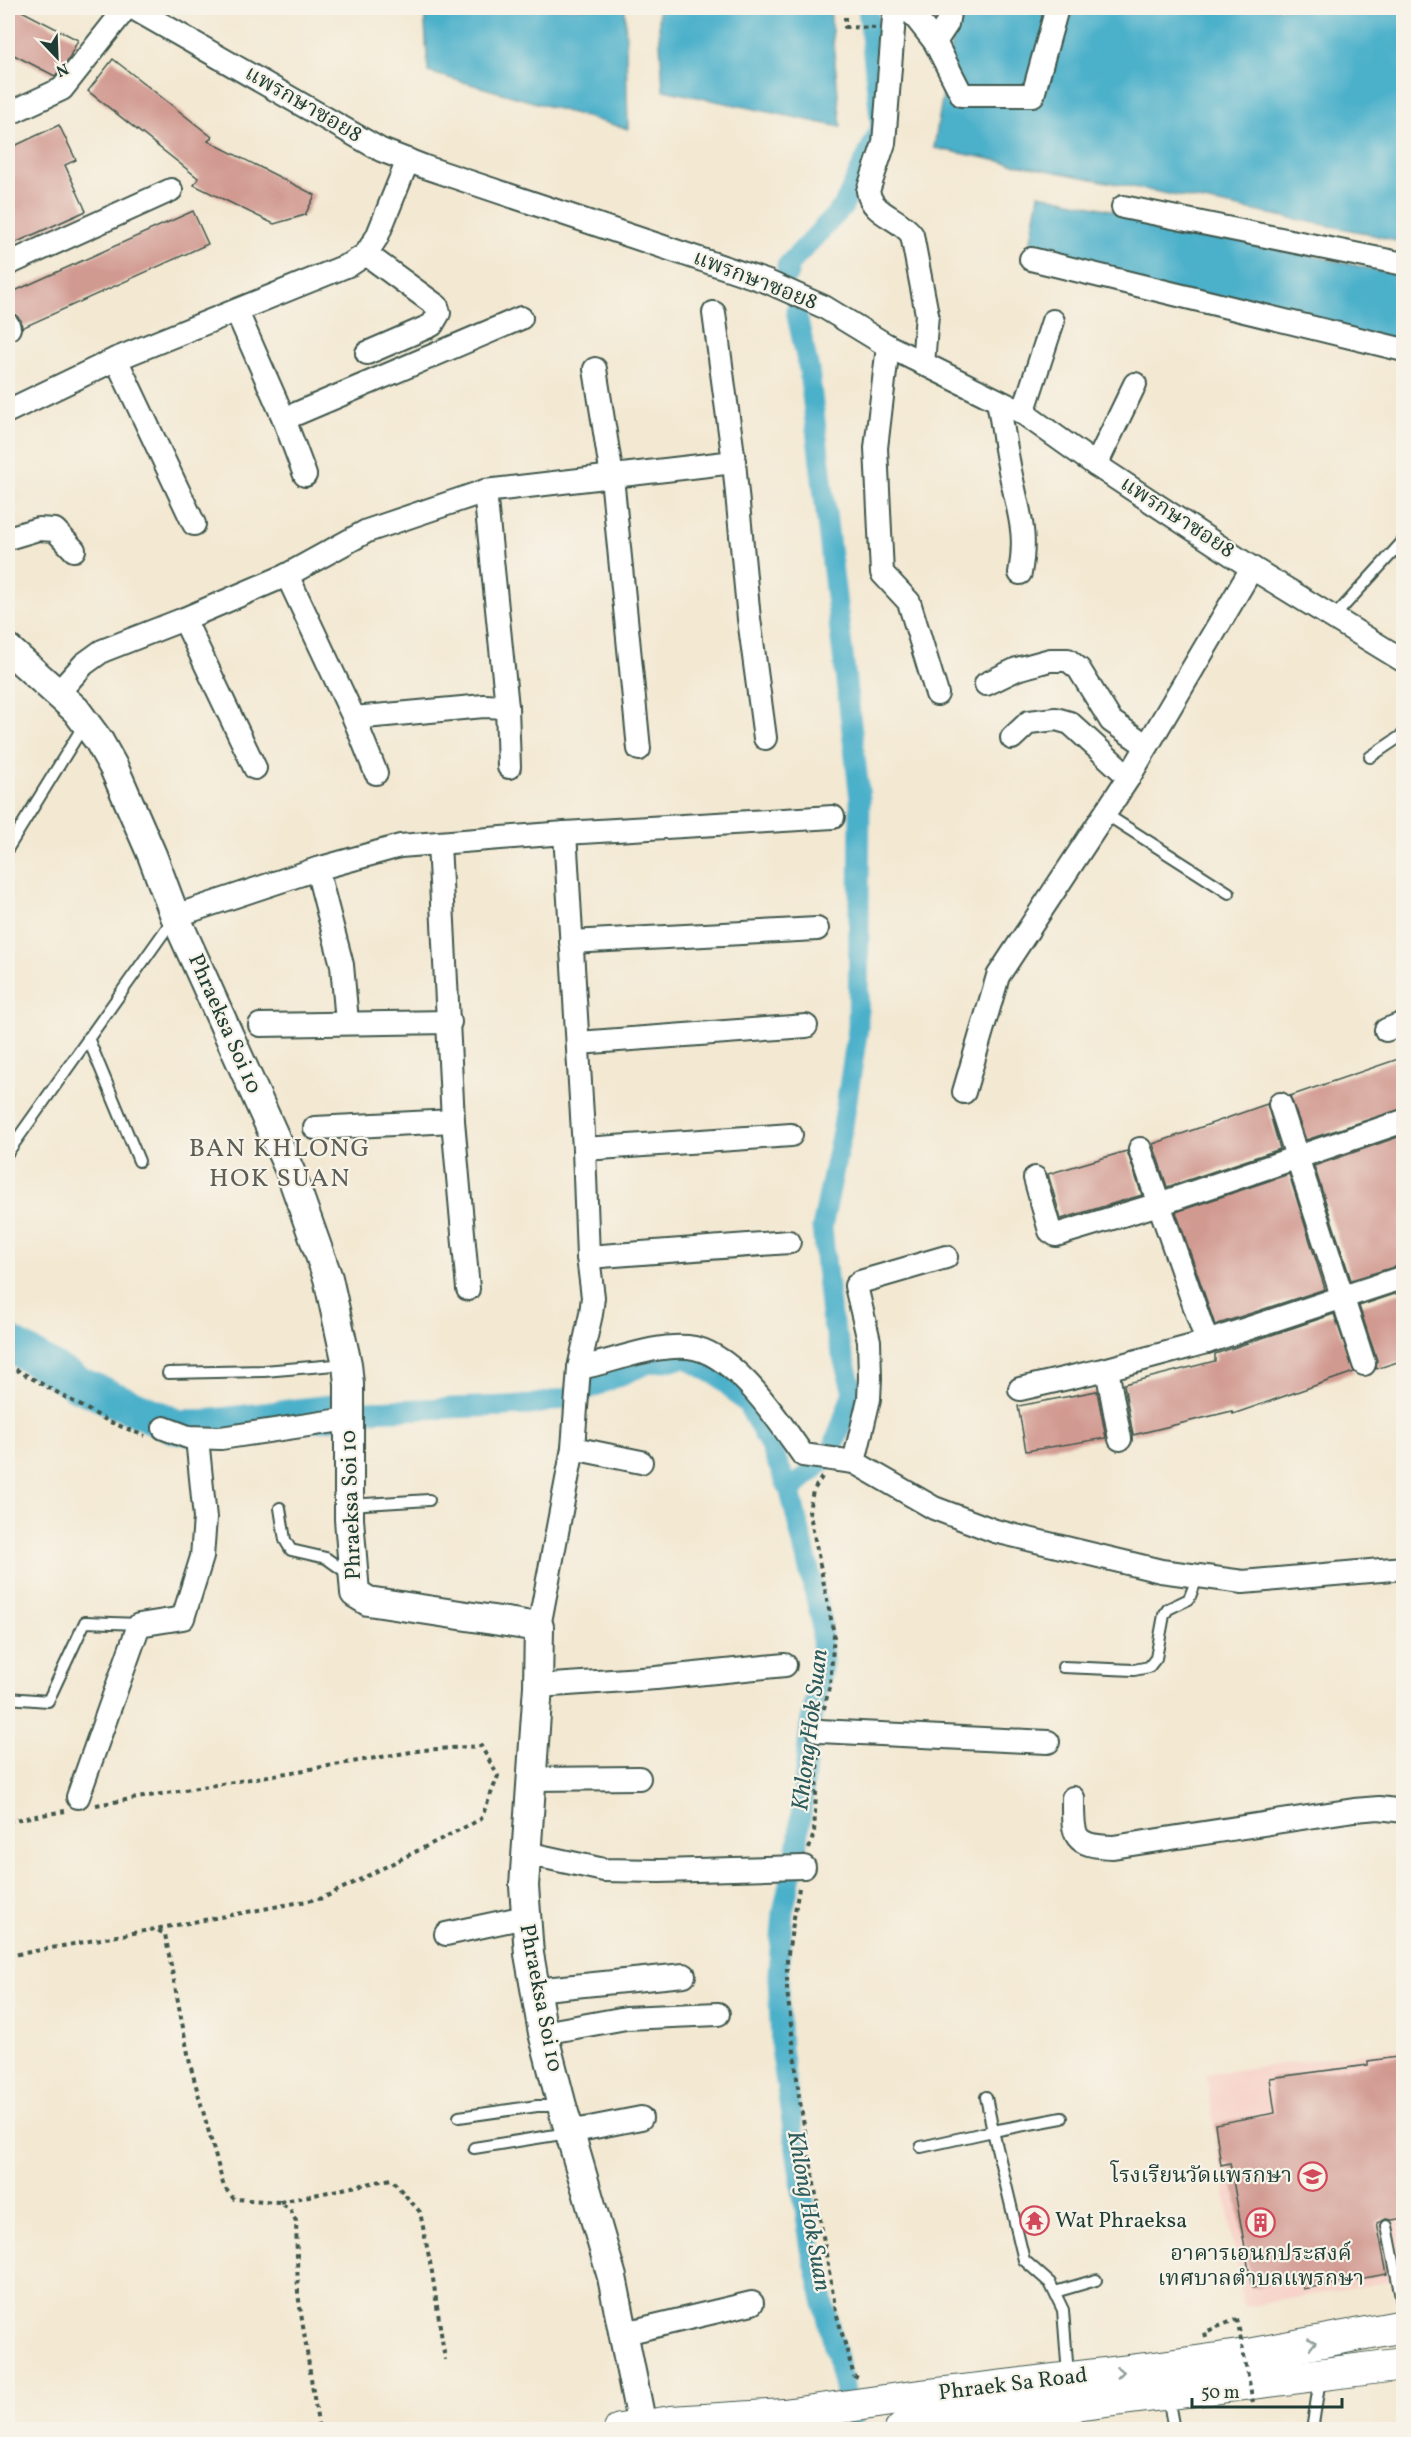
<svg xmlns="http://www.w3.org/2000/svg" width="1411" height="2437" font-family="Vollkorn,'Noto Serif Thai',serif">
<rect width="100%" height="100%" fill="#f7f3e8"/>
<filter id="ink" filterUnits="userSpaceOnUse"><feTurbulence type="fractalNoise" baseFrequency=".0167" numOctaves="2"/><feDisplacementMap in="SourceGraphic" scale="12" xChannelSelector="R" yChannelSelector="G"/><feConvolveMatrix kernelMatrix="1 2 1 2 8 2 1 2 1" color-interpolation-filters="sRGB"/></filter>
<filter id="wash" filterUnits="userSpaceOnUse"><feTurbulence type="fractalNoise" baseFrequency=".008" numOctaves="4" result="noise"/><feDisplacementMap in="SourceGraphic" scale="24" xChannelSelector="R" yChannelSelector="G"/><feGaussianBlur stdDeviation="1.35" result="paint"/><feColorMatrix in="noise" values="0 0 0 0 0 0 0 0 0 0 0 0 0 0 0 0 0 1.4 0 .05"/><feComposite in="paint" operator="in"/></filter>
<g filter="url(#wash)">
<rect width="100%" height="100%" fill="#f3e8d2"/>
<path fill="#f7d1c8" d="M1403,2048v231l-160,28 -37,-233z"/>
<g fill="#4bb0ca" stroke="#35767f" stroke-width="1.5">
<path d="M424,8h201l3,121 -200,-57z"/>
<path d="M658,8h172l11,119 -178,-37z"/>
<path d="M957,8h446v235l-37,-10 -432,-85z"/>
<path d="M1039,194l364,82v79l-375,-97z"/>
</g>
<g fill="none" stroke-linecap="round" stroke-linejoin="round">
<g stroke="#4bb0ca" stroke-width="21">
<path d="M788,274l-1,-8 56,-59 38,-80 -13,-119"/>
<path d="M366,1411l165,-6 36,-7 82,-35 37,-5 35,20 27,27 20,37 22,49 31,128 2,43 -13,63 -12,118 -15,69 -5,62 3,75 30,200 43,181"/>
<path d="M790,1491l41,-37 22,-62 -22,-76 -9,-88 21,-102 15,-98 2,-229 -51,-429 -13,-59"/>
</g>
<path stroke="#4bb0ca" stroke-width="36" d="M8,1343l70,41 100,43h30l125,-15"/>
</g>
<g id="blocks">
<g fill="#d19a91">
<path d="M8,8h8l62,32 -10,20 -13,16 -47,-24z"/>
<path d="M113,59l99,78 -4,4 107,54 -10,20 -31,9 -80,-39 4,-7 -110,-87z"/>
<path d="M59,125l17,35 -11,5 21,46 -78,35v-97z"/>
<path d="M193,211l15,33 -186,84 -1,-8 -9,-8 -4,-10v-8z"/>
<path d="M1404,1057v51l-98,32 -16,-44z"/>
<path d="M1267,1104l13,45 -113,38 -14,-43z"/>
<path d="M1404,1135v129l-53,16 -37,-114z"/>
<path d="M1127,1151l15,44 -81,24 -13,-45z"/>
<path d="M1289,1174l36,115 -110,36 -39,-113z"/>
<path d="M1404,1291v69l-28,9 1,-9 -18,-54z"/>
<path d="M1334,1314l20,58 -121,42 -1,-3 -99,24 -9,-51 91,-23v-7z"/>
<path d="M1097,1391l9,47 -80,13 -8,-45z"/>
<path d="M1404,2056v162l-12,2 -6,-1 -9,4 10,51 -84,15 -2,-10 -49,9 -22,-125 -9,2 -6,-41 60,-11 -5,-35 98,-13v-4z"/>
</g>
</g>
</g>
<g filter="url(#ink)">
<use href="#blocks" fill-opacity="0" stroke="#3f574c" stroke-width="1.5"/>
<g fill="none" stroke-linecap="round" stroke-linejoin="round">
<defs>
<g id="service">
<path d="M1334,617l70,-77"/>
<path d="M1370,757l34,-23"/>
<path d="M1104,813l125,80"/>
<path d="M8,848l76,-123"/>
<path d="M88,1038l51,123"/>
<path d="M8,1152l166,-234"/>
<path d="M168,1373l96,-2 83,-7"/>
<path d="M349,1505l80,-5"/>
<path d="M280,1508l5,32 6,10 35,8 24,17"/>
<path d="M1063,1667l71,3 15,-3 7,-9 8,-43 4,-6 21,-10 9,-23"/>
<path d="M8,1698l40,3 37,-79 54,2"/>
<path d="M986,2097l7,34 69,-13"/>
<path d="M459,2117l78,-11h25"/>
<path d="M921,2147l72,-16 31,129 26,23 13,27 5,65"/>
<path d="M474,2148l94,-15"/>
<path d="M1387,2226l17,87"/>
<path d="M1055,2292l41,-12"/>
<path d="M1168,2397l6,33"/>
<path d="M1312,2430l8,-51"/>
</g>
<g id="minor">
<path d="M133,8l248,142 44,17 343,115 56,25 64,39 135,67 73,52 156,103 152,93"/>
<path d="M904,8l-10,9 -10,126 -16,48c4,24 31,26 44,44l15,79 -4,50"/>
<path d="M908,8l27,34 27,53h71l24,-87"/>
<path d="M935,42l12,-18 3,-16"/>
<path d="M8,114l54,-25 64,-81"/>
<path d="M1123,207l281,57"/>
<path d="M366,254l71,52 2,7 -7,12 -65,28"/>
<path d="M1031,259l373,91"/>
<path d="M8,264l163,-74"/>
<path d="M237,312l47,107 21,56"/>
<path d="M8,325l1,3"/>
<path d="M888,346l-12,102 6,125 27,29 28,92"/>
<path d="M116,359l78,165"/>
<path d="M595,369l17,108 27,272"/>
<path d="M998,401c5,26 8,53 14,79 8,38 15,54 8,93"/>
<path d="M8,411l108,-52 235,-95 15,-10 11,-17 31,-77"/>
<path d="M1023,413l30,-92"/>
<path d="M284,419l237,-101"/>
<path d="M734,462l15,157 16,119"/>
<path d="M1096,465l39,-81"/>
<path d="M8,538l30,-9 17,1 19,20"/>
<path d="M287,575l67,143 130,-12 23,1 -22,-216"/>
<path d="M184,619l71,149"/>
<path d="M986,684l31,-15 33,-9h18l11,9 32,52 36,25"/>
<path d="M57,694l27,-30 18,-13 82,-32 103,-44 80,-44 118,-40 249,-29 -20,-149"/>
<path d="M507,707l2,60"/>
<path d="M354,718l22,55"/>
<path d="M1012,738l17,-16 27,-3 14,4 59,54"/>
<path d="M565,833l19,316 4,108 5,40 -2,17 -12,54c35,-6 73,-24 109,-21 46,4 90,73 115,108l51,7 80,46 61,23 166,40 82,11 161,-14"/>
<path d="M439,843l14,278 15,168"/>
<path d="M317,869l25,96 5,57"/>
<path d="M175,916l142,-47 83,-23 165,-13 268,-16"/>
<path d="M571,942l246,-13"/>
<path d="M260,1025l190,-3"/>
<path d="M1386,1030l18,-7"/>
<path d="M578,1043l228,-17"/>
<path d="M964,1092l34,-116 131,-199 123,-209"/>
<path d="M1280,1104l84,260"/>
<path d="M315,1128l138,-7"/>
<path d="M584,1149l207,-14"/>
<path d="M1140,1149l67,193"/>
<path d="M1035,1178l15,53 6,4 103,-31 245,-83"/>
<path d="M588,1257l201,-15"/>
<path d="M1107,1369l13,70"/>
<path d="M1020,1389l87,-20 100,-27 197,-65"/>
<path d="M164,1428l24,9 33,1 127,-19"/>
<path d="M573,1448l68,14"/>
<path d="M854,1462l15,-63 1,-21 -1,-37 -13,-55 4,-4 86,-25"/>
<path d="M539,1627l34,-179 6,-80"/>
<path d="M538,1686l118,-8 129,-13"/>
<path d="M819,1731l229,11"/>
<path d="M531,1779l108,-1"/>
<path d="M78,1797l61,-172 44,-7 19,-61 3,-39 -8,-80"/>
<path d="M1073,1798c0,37 -2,48 40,49l241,-37 25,-2 25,3"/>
<path d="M526,1853l78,17 55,1 145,-4"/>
<path d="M446,1934l79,-17"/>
<path d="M534,1990l150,-15"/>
<path d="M543,2033l83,-15 92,-4"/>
<path d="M569,2132l72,-14"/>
<path d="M625,2333l127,-30"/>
<path d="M1066,2406l4,24"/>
</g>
<path id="tertiary" d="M8,649l68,61 23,31 15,27 38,87 23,61 115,255 38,107 19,86 2,20v135l6,74 13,8 171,26 -1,59 -14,200 5,68 14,79 19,73 50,171 30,149"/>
<g id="secondary">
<path d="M620,2430l51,-8 113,-7 136,-19 227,-27 106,-15 151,-28"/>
<path d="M901,2430l165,-24 338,-42"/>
</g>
</defs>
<use href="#service" stroke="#3f574c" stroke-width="14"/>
<use href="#minor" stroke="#3f574c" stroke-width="26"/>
<use href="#tertiary" stroke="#3f574c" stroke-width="32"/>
<use href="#secondary" stroke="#3f574c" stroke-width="34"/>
<g stroke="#3f574c" stroke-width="4" stroke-dasharray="4.5 4.5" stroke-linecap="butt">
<path d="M845,8v19l30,1"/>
<path d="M8,1365l102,57 35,14"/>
<path d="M822,1477l-9,14 -4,19 25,124 -4,51 -7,27"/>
<path d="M96,1805l327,-55 58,-4 17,30 -17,43 -158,79 -168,31"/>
<path d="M8,1821l57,-10"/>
<path d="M809,1849l5,-16 4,-81"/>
<path d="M799,1888l-12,71v31l12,106 37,216 18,64 6,3"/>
<path d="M8,1956l147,-27 10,5 25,130 34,123 10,12 45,3 11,7 6,12 2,73 21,136"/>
<path d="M280,2202l111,-23 29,33 12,60 13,88"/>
<path d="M1206,2337l-1,-5 32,-13"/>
</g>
<use href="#service" stroke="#fff" stroke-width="10"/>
<use href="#minor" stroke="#fff" stroke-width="22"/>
<use href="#tertiary" stroke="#fff" stroke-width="28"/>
<use href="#secondary" stroke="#fff" stroke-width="32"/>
<path stroke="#3f574c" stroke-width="4" stroke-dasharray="4.5 4.5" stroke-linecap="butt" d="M1237,2319l16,83"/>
</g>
<defs><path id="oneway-chevron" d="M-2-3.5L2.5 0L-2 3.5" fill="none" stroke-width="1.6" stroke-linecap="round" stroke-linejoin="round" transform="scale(1.5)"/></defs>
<g stroke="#8f9e9a">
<use href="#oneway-chevron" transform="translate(1312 2343) rotate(-11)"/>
<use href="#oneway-chevron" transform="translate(1120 2372) rotate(-7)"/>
</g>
</g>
<defs>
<symbol id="school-ring" viewBox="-11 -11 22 22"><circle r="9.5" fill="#f7f3e8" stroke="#d1495b" stroke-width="1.5"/><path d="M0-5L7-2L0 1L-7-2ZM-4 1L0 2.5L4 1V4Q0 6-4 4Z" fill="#d1495b"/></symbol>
<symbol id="temple-ring" viewBox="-11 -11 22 22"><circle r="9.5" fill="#f7f3e8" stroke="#d1495b" stroke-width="1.5"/><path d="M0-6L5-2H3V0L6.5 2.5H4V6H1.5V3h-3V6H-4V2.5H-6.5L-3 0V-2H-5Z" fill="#d1495b"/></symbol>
<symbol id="building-ring" viewBox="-11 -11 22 22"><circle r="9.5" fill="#f7f3e8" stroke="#d1495b" stroke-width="1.5"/><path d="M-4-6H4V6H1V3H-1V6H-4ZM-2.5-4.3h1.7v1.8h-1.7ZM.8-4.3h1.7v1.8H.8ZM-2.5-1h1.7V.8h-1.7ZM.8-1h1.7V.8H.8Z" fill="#d1495b"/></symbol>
</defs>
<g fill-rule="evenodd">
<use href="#school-ring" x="1296" y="2160" width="33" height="33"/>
<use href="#temple-ring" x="1018" y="2204" width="33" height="33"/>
<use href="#building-ring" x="1244" y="2206" width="33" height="33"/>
</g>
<g text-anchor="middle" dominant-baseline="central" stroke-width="4.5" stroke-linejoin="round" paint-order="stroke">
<g font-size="22" fill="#1f3d34" stroke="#f7f3e8">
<text transform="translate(303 105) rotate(30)">แพรกษาซอย8</text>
<text transform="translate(755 281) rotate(21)">แพรกษาซอย8</text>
<text transform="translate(1177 518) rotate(33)">แพรกษาซอย8</text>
<text transform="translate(224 1024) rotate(66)">Phraeksa Soi 10</text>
<text transform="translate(352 1505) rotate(-92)">Phraeksa Soi 10</text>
<text transform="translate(540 1998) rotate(79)">Phraeksa Soi 10</text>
<text transform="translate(1013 2385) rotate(-7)">Phraek Sa Road</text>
</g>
<g font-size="22" fill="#1f3d34" stroke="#f7f3e8" text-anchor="end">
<text x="1292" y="2176">โรงเรียนวัดแพรกษา</text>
<text x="1055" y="2221" text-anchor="start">Wat Phraeksa</text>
<text x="1261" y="2254" text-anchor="middle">อาคารเอนกประสงค์<tspan x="1261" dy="25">เทศบาลตำบลแพรกษา</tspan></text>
</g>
<g font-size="24" font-style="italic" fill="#2a5a5a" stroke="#f7f3e8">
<text transform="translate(811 1730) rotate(-83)">Khlong Hok Suan</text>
<text transform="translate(808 2211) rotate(80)">Khlong Hok Suan</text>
</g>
<g font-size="26" letter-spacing="1.5" fill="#5d5e55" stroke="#f7f3e8">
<text x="280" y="1149">BAN KHLONG<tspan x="280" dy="30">HOK SUAN</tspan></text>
</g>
</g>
<rect width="1411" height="2437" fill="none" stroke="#f7f3e8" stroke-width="30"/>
<g transform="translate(57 57) rotate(157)" stroke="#f7f3e8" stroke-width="4.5" paint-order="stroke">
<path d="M0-4.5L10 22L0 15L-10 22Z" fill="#1f3d34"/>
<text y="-9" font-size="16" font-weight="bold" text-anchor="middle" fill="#1f3d34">N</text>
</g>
<path d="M1192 2398v9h150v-9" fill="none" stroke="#1f3d34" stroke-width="3"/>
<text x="1201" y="2398" font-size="18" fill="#1f3d34" stroke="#f7f3e8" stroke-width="4.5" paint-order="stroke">50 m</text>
</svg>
